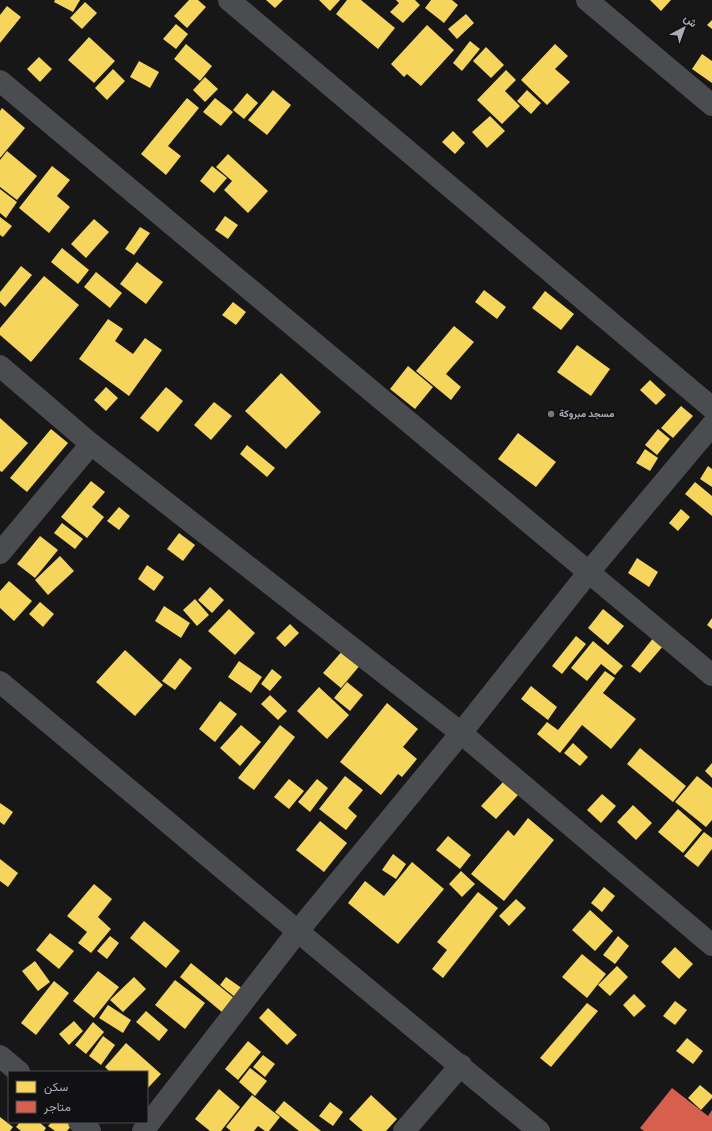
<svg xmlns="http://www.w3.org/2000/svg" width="712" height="1131" font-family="'Source Sans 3',Vazirmatn,sans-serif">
<rect width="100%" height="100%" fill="#171717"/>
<g fill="#f6d55c">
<path d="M55,0h25l-7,12 -19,-10z"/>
<path d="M189,0h9l8,7 -19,21 -13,-12z"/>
<path d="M266,0h17l-8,8z"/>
<path d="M319,0h21l-10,11z"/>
<path d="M347,0h14l34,28 -17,21 -42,-35z"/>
<path d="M396,0h19l5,5 -17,18 -13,-11 9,-9z"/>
<path d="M431,0h21l6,5 -14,18 -19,-15z"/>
<path d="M650,0h21l-10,11z"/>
<path d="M85,2l12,11 -15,16 -12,-11z"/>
<path d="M7,6l14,11 -21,26v-28z"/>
<path d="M466,14l8,9 -17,16 -9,-10z"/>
<path d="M712,20v9l-5,-4z"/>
<path d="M176,24l12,10 -12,15 -13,-10z"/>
<path d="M427,25l27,25 -33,36 -14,-12 -3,3 -13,-13z"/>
<path d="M89,37l26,24 -21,22 -26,-23z"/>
<path d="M470,41l10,8 -18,22 -9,-8z"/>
<path d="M186,44l26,22 -12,15 -26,-22z"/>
<path d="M555,44l13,12 -13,13 15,13 -23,23 -26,-25z"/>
<path d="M486,47l18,18 -13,13 -18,-17z"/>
<path d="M702,54l10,7v22l-20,-14z"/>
<path d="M39,57l13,12 -12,13 -13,-13z"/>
<path d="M139,61l20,11 -9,16 -20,-11z"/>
<path d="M113,69l12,12 -18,19 -12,-12z"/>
<path d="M506,70l10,10 -11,11 15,15 -18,18 -25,-24z"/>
<path d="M205,77l13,12 -13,13 -12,-12z"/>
<path d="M273,90l18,15 -24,30 -19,-15z"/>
<path d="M527,90l14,13 -10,11 -14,-13z"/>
<path d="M247,93l11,10 -14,16 -11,-9z"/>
<path d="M187,98l12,10 -31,38 13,10 -15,19 -25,-21z"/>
<path d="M215,98l18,14 -12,14 -18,-14z"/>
<path d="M2,108l23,20 -25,30v-47z"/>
<path d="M490,116l15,15 -18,17 -15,-16z"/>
<path d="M453,131l12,12 -10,11 -13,-12z"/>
<path d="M7,151l30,25 -20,24 -17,-13v-27z"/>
<path d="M228,154l40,37 -20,22 -24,-23 8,-9 -16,-14z"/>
<path d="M52,166l18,14 -13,16 13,11 -21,26 -30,-25z"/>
<path d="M212,166l15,12 -13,15 -14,-12z"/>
<path d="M0,189l17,13 -11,16 -6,-5z"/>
<path d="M225,216l13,9 -10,14 -13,-9z"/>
<path d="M0,217l12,9 -9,11 -3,-2z"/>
<path d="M94,219l15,13 -23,26 -15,-14z"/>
<path d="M140,227l10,6 -16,22 -9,-6z"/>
<path d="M62,248l27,22 -11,14 -27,-22z"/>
<path d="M137,262l26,20 -17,22 -26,-20z"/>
<path d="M21,266l11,9 -27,32 -5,-5v-10z"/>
<path d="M96,272l26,21 -12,15 -26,-21z"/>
<path d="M44,276l35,29 -48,57 -31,-27v-7z"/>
<path d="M484,290l22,17 -9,12 -22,-17z"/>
<path d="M545,291l29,23 -13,16 -29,-22z"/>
<path d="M233,302l13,10 -10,13 -14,-10z"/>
<path d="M108,319l15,10 -8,12 18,13 12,-16 17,12 -33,46 -50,-37z"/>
<path d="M454,326l20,16 -28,32 15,13 -10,13 -35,-29z"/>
<path d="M577,345l33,24 -19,27 -34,-24z"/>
<path d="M408,366l25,21 -18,22 -25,-20z"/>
<path d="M281,373l40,39 -35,37 -41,-38z"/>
<path d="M650,380l16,15 -10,10 -16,-15z"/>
<path d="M106,387l12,11 -12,13 -12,-11z"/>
<path d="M166,387l17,14 -25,31 -18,-14z"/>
<path d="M214,402l18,14 -21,24 -17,-15z"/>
<path d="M681,406l12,10 -20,22 -12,-10z"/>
<path d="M0,418l28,25 -26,29 -2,-1z"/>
<path d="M51,429l17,14 -41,49 -17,-14z"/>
<path d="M658,429l12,10 -13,16 -12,-10z"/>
<path d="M518,433l38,29 -20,25 -38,-28z"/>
<path d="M247,445l28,23 -8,9 -27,-23z"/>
<path d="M645,449l13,9 -8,13 -14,-8z"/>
<path d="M708,466l4,3v18l-12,-8z"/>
<path d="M91,481l14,11 -13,15 12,10 -17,21 -26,-21z"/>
<path d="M695,482l17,14v20l-27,-22z"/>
<path d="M119,507l11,9 -11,14 -12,-9z"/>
<path d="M681,509l9,8 -12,14 -9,-8z"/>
<path d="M62,523l21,16 -8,10 -21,-16z"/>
<path d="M179,533l16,12 -12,16 -16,-12z"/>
<path d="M40,536l18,14 -23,28 -18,-14z"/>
<path d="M60,556l14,15 -26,24 -13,-15z"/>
<path d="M637,558l21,14 -9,15 -21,-14z"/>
<path d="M147,565l17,12 -10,14 -16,-12z"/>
<path d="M9,581l23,20 -18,20 -14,-13v-17z"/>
<path d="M210,587l14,13 -12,13 -14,-13z"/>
<path d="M195,599l14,16 -12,11 -14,-16z"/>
<path d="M40,602l14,12 -11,13 -14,-13z"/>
<path d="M164,606l26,17 -9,15 -26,-17z"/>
<path d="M229,609l26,24 -20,22 -27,-24z"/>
<path d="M603,609l21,17 -16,19 -20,-17z"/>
<path d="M712,618v11l-5,-4z"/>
<path d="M290,624l9,9 -14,14 -9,-9z"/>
<path d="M576,636l10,8 -24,30 -10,-8z"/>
<path d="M654,637l10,8 -24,28 -9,-7z"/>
<path d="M593,641l30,25 -8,9 -14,-11 -14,17 -16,-13z"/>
<path d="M344,649l17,15 -20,24 -18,-15z"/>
<path d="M125,650l38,35 -28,31 -39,-34z"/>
<path d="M180,658l12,10 -17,22 -13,-9z"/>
<path d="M239,661l23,16 -11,16 -23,-16z"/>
<path d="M272,669l10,8 -12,14 -9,-7z"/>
<path d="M605,671l10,7 -12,15 33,26 -25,30 -29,-24 -22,28 -23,-19 10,-12 11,8z"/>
<path d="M347,682l16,13 -13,16 -16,-13z"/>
<path d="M531,686l26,21 -9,13 -27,-21z"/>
<path d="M319,687l30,28 -22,24 -30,-28z"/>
<path d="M270,695l17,16 -9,9 -17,-16z"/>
<path d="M220,701l17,13 -22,28 -16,-13z"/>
<path d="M387,703l31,26 -15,18 14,12 -15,18 -4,-3 -17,21 -41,-33z"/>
<path d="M241,725l20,17 -21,24 -20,-18z"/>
<path d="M280,725l15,12 -41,53 -16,-12z"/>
<path d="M573,743l15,14 -8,9 -16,-13z"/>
<path d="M640,748l46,38 -13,16 -46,-38z"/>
<path d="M712,763v15l-7,-7z"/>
<path d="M345,776l18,14 -15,18 9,8 -11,14 -27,-21z"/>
<path d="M697,776l15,12v32l-6,7 -31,-25z"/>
<path d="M289,779l15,12 -15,18 -15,-12z"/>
<path d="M317,779l11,9 -18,24 -12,-10z"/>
<path d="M503,782l15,13 -22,24 -15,-13z"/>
<path d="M602,794l14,12 -15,17 -14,-13z"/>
<path d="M0,803l13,9 -9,13 -4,-3z"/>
<path d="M633,805l19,18 -16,17 -19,-18z"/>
<path d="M678,809l24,21 -19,23 -25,-21z"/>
<path d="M528,818l26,22 -50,61 -33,-27 37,-44 6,6z"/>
<path d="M320,821l27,22 -23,29 -28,-22z"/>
<path d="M704,832l8,6v11l-14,18 -14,-11z"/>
<path d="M448,836l23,19 -11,14 -24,-19z"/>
<path d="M393,854l13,10 -10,15 -14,-9z"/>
<path d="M0,859l18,14 -10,14 -8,-6z"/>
<path d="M412,862l32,27 -46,55 -50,-41 17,-22 19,15z"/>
<path d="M461,871l14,13 -13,13 -13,-13z"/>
<path d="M94,884l18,15 -14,18 13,12 -20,24 -13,-10 9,-11 -20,-16z"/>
<path d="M604,887l11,9 -13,16 -11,-9z"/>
<path d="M478,892l20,16 -55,70 -11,-9 15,-19 -10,-8z"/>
<path d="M516,899l10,9 -17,18 -10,-10z"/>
<path d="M590,910l23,21 -18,20 -23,-21z"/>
<path d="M144,921l36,30 -14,17 -36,-30z"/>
<path d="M50,933l24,18 -15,18 -23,-19z"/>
<path d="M110,936l9,7 -12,16 -10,-8z"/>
<path d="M618,936l11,10 -14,18 -12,-9z"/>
<path d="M675,947l18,17 -14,15 -18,-17z"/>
<path d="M582,954l24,20 -19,24 -25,-21z"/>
<path d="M35,961l15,21 -12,9 -16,-20z"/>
<path d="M191,963l43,35 -11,15 -43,-36z"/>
<path d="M617,966l11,11 -18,19 -12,-11z"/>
<path d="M98,971l21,16 -25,31 -21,-17z"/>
<path d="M134,977l12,12 -23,23 -13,-12z"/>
<path d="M226,977l17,12 -7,9 -16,-13z"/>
<path d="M175,980l30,23 -20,26 -30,-24z"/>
<path d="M54,981l15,12 -33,42 -15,-12z"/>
<path d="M634,994l12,12 -12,11 -11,-12z"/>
<path d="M675,1001l12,9 -12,15 -12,-9z"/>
<path d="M587,1003l11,8 -47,56 -11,-9z"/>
<path d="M108,1005l23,15 -8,13 -24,-15z"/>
<path d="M268,1008l29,27 -10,10 -28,-27z"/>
<path d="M146,1011l22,19 -9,11 -23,-19z"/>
<path d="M74,1021l9,10 -14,14 -10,-11z"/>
<path d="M93,1022l11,10 -18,22 -11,-9z"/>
<path d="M103,1036l12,9 -14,20 -12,-9z"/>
<path d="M687,1038l16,13 -10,13 -17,-13z"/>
<path d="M248,1041l13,11 -23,28 -13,-11z"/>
<path d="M126,1043l35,31 -14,15v-17h-37l-5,-5z"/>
<path d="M263,1055l12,9 -10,13 -12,-10z"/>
<path d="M250,1068l17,13 -12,15 -16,-14z"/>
<path d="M700,1085l12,10v3l-11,12 -13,-12z"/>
<path d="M219,1089l21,18 -19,24h-11l-15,-12z"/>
<path d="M252,1095l28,22 -11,14h-4l-7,-5 -4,5h-23l-5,-4z"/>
<path d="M371,1095l26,24 -11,12h-23l-14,-12z"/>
<path d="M284,1101l37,30h-22l-24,-19z"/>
<path d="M330,1102l13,10 -10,14 -14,-10z"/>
<path d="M0,1117l13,10 -3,4h-10z"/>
<path d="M20,1122h19l7,6 -2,3h-23l-5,-4z"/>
<path d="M52,1122h21l1,1 -7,8h-12l-7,-5z"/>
</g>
<path fill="#d6604d" d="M672,1088l36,28 4,-6v21h-68l-4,-3z"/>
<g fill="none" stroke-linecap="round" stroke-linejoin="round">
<g stroke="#4b4c50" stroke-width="22">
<path d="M229,0l483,408"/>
<path d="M587,0l125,105"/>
<path d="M0,81l712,594"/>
<path d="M0,366l91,78 370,289 251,212"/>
<path d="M0,553l91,-109"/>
<path d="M0,682c180,150 358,301 539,449"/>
<path d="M0,1056l19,16"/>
<path d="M79,1122l11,9"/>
<path d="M143,1131l155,-200 163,-198 127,-160 124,-148"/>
<path d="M404,1131l57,-66"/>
</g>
</g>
<circle fill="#757880" stroke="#111113" stroke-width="1.5" cx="551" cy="414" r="4"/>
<g text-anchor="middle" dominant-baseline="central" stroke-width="4" stroke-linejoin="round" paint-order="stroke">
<g font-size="10" font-weight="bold" fill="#a8adb8" stroke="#111113" text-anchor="start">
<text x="559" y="414">مسجد مبروكة</text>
</g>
</g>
<rect x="8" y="1071" width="140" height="52" fill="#111113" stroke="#4d4f55"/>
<rect x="16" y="1081" width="20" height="12" fill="#f6d55c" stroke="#4d4f55"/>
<text x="44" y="1091" font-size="12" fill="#a8adb8">سكن</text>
<rect x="16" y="1101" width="20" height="12" fill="#d6604d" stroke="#4d4f55"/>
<text x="44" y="1111" font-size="12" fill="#a8adb8">متاجر</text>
<g transform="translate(684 28) rotate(41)" stroke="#111113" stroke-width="3" paint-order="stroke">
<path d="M0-3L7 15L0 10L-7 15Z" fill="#a8adb8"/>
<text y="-6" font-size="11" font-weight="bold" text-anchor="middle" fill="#a8adb8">ش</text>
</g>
</svg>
